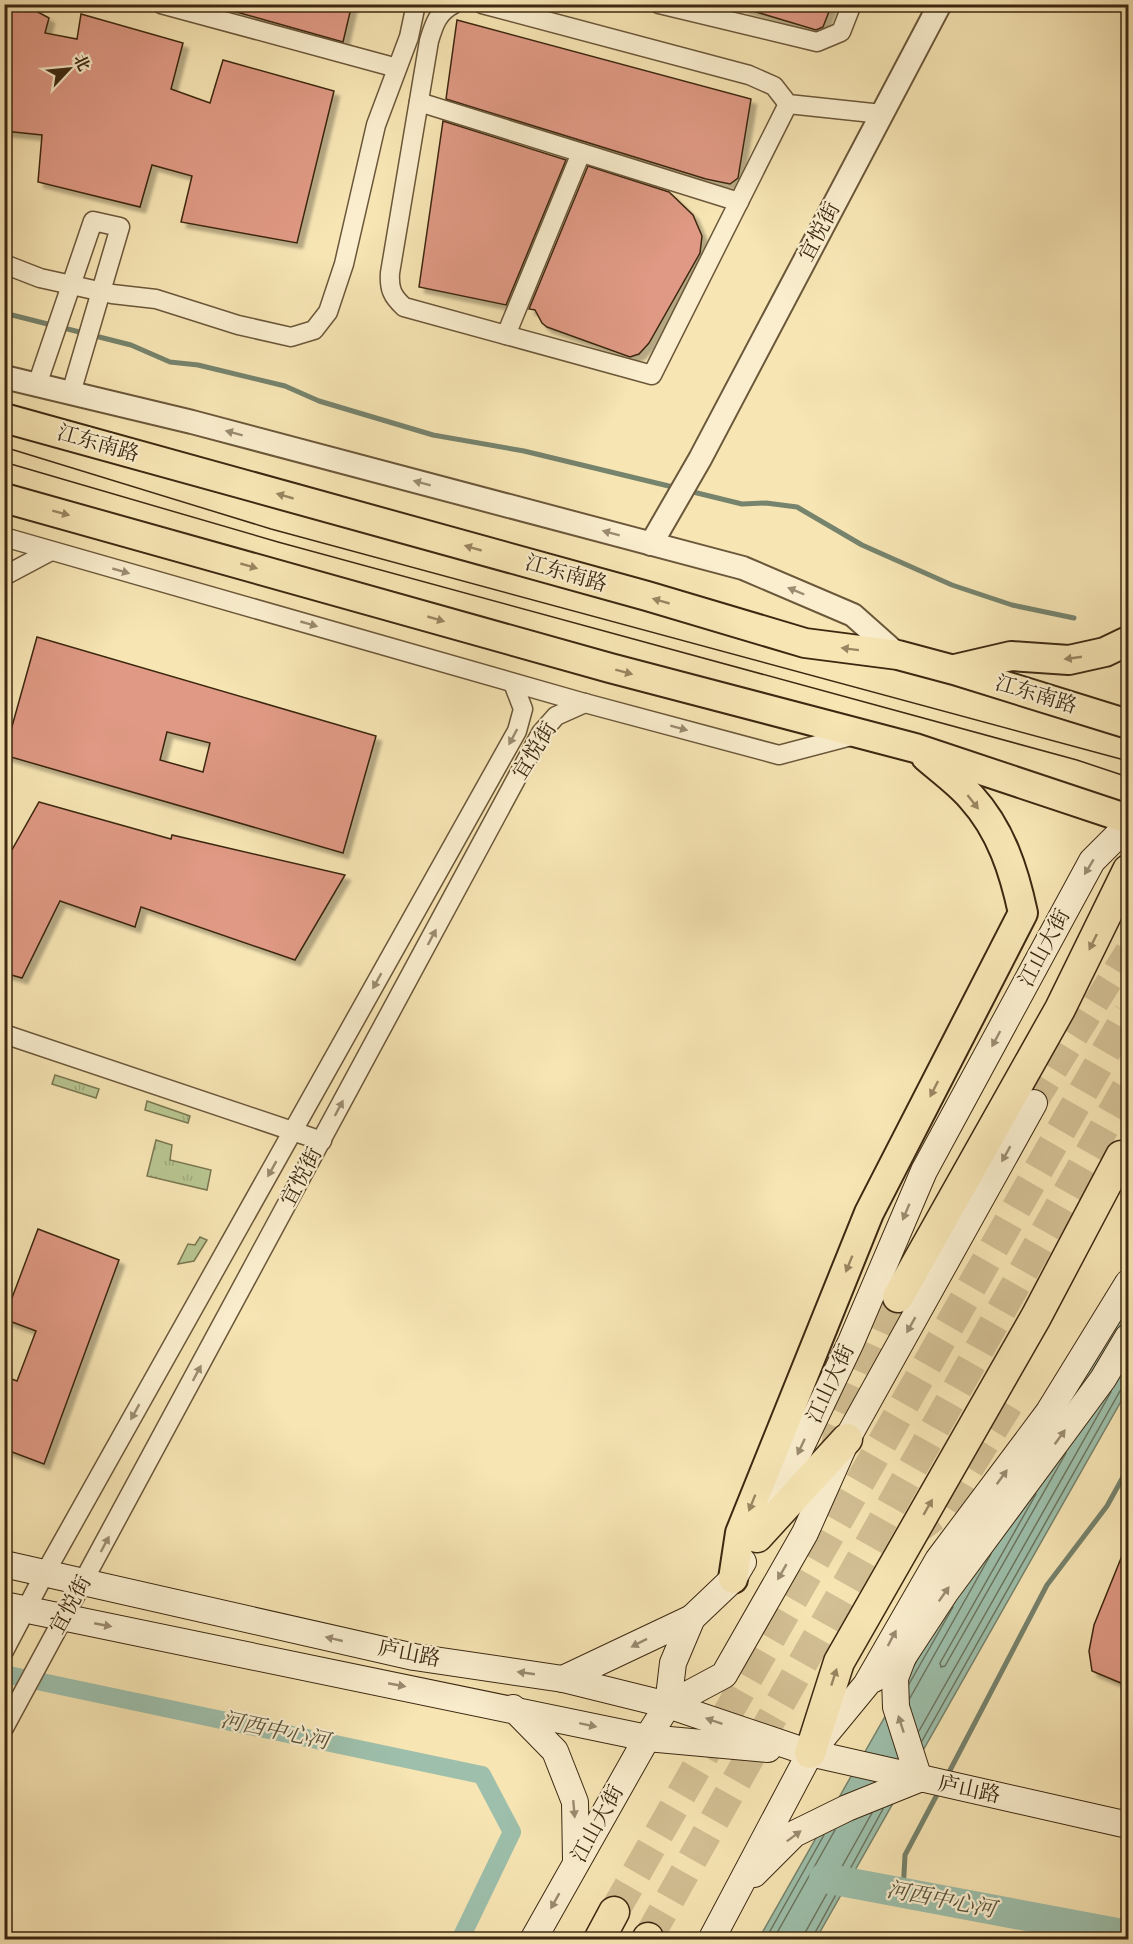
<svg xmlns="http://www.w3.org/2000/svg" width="1133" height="1944" font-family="'Libre Bodoni','Noto Serif SC',serif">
<defs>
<pattern id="grass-tufts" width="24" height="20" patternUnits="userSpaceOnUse" patternTransform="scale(1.5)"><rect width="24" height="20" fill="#b8c691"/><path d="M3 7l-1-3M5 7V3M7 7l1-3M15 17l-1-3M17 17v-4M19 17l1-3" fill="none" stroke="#9faa7c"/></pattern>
<filter id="shadow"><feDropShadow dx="5.5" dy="5.5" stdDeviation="1.5" flood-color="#0004"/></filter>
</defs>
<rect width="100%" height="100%" fill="#f7e5b4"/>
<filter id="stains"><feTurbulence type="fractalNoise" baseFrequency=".00333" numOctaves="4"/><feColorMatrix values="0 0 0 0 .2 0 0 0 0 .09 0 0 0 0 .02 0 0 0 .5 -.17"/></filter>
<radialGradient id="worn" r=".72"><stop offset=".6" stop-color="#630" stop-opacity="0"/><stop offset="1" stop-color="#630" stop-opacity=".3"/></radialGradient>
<g fill="url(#grass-tufts)" stroke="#7a7751" stroke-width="1.5">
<path d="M55,1075l44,14 -3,9 -44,-14z"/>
<path d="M147,1101l43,15 -2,7 -43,-13z"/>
<path d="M156,1140l16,5 -2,15 41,10 -4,20 -60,-14z"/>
<path d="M200,1237l7,3 -13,21 -16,3 10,-20 7,1z"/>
</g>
<path fill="#9dbfab" stroke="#76836d" stroke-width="1.5" d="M1128,1289v100l-312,550 -58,1z"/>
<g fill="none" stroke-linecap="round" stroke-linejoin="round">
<g stroke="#6c745e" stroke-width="1.5">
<path d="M1036,1494l-96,169 1,4 4,-1 121,-213"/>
<path d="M909,1684l44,-77"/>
<path d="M910,1698l81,-144"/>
<path d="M919,1731l192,-339"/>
<path d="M922,1741l198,-350 8,-4"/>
<path d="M765,1940l59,-105"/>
<path d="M773,1940l62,-110"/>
<path d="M804,1940l2,-9 66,-118"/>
<path d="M811,1940l72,-131"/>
</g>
<g stroke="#76836d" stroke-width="5">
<path d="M4,313l127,32 39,17 28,3 87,21 34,15 114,34 91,16 153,37"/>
<path d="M689,491l53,13 24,-1 31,4 65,38 90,40 60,20 62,13"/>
<path d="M947,1776l100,-191 60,-79 21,-38"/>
<path d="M903,1893l2,-38 35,-66"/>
</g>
<path stroke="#9dbfab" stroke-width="18" d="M4,1674l478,101 30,57 -52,108"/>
<path stroke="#9dbfab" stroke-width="30" d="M824,1878l304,57"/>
</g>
<g fill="#df9984" stroke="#3c2811" stroke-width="1.5" fill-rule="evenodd" filter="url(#shadow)">
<path d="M4,4h19l26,14 -4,15 32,6 4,-25 102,29 -12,46 39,14 13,-43 111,31 -37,152 -116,-21 11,-46 -40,-11 -12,42 -102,-25 4,-47 -38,-4z"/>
<path d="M208,4h144l-9,38z"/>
<path d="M743,4h89l-9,23 -7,3 -73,-22z"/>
<path d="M457,20l294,79 -13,79 -8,6 -24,-5 -260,-80z"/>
<path d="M443,121l123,39 -60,145 -87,-18z"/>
<path d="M588,166l81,26 24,23 9,21 -2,17 -51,90 -10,11 -9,3 -83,-30 -5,-4 -7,-13 -6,-1z"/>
<path d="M37,637l339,99 -33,117 -339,-98zM167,732l43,11 -7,29 -43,-12z"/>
<path d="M39,802l132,37 1,-4 173,40 -50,85 -154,-53 -6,20 -75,-26 -38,77 -18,-5v-109z"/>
<path d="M38,1229l81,31 -75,204 -40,-15v-73l13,5 19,-50 -32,-12z"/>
<path d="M1128,1541v145l-36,-15 -3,-20 5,-26z"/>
</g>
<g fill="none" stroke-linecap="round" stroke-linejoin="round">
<path stroke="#d2bf93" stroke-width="26" stroke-dasharray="26 13" stroke-linecap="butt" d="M1034,1103l94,-152"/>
<g stroke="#d2bf93" stroke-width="30" stroke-dasharray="30 15" stroke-linecap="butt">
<path d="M834,1458l5,-29 59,-132"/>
<path d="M910,1534l33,-24 66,-107"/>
<path d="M614,1912l514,-899"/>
<path d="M648,1938l480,-853"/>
</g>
<defs>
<g id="minor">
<path d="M161,4l236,64"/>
<path d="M454,4c-16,8 -20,20 -25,37l-39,232c-1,16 2,23 14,34l248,68 136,-271"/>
<path d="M482,4l267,71 25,11 14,18 94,10"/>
<path d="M659,4l158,38 24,-10 11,-28"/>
<path d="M419,102l320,100"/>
<path d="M4,264l36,14 72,16 44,5 82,26 53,12 23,-7 14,-18 16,-48 32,-139 33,-88 7,-33"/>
<path d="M506,335l75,-182"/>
<path d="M37,385l56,-164 27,6 -49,166"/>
<path d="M4,537l577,165 198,53 76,-20"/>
<path d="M4,576l47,-25"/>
<path d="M4,1034l318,107"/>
<path d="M4,1651l41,-78 472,-842 6,-22 -10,-26"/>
<path d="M4,1728l537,-995 15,-17 29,-13"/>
</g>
<g id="tertiary">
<path d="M4,377l188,45 551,146 110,47 45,40"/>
<path d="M651,544l49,-85 240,-455"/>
</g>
<g id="secondary">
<path d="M766,1520l85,-178 73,-171 168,-310 36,-36"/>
<path d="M4,1564l410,93 149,22 105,26 142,48 318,72"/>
<path d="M4,1605l643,133 121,11"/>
<path d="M903,1657l-8,21 1,29 23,72"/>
<path d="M563,1679l129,-61"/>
<path d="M874,1679l29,-22 42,-64 158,-214 25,-42"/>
<path d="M668,1705l56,-30 81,-142 42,-94 187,-336"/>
<path d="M513,1708l42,43 20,51 1,59"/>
<path d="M754,1874l40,-40 53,-26 72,-29"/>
<path d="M533,1940l114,-202 21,-33 5,-42 19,-45 41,-39 10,-17"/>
<path d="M711,1940l99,-187 56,-68 72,-125 110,-147 80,-130"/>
</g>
<g id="primary">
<path d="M4,418l643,178 158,47 93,12 56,15 174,54"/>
<path d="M4,498l606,170 305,80 213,71"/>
<path d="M955,669l56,-13 58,4 36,-8 23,-11"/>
<path d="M733,1579l7,-46 129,-320 154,-300c-9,-42 -22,-83 -52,-116 -13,-15 -30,-27 -45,-40"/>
</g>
<g id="trunk">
<path d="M898,1297l162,-288 68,-139"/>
<path d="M757,1537l90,-98"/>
<path d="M810,1753l29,-91 197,-345 85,-161"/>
<path d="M599,1940l15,-28"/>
<path d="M647,1940l1,-2"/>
</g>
</defs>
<use href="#minor" stroke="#6b573a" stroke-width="21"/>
<use href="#tertiary" stroke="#6b573a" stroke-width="26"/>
<use href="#secondary" stroke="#3c2811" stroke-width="28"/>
<use href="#primary" stroke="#3c2811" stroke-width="32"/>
<use href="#trunk" stroke="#3c2811" stroke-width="33"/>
<use href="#minor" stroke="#faeece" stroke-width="18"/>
<use href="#tertiary" stroke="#faeece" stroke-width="22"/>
<use href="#secondary" stroke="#faeece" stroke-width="26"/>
<use href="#primary" stroke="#f7e5b4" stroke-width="28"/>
<use href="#trunk" stroke="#f7e5b4" stroke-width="30"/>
<g stroke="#3c2811" stroke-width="1.5">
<path d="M4,447l267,82 857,232"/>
<path d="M4,462l274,80 799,218 51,17"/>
</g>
</g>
<defs><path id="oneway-solid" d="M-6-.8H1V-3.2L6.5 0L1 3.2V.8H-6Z" transform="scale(1.5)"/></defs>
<g fill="#9b8b70">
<use href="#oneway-solid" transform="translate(234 433) rotate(-165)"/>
<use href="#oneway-solid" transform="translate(422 483) rotate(-165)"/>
<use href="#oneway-solid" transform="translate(611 533) rotate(-165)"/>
<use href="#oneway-solid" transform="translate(121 571) rotate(16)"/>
<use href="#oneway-solid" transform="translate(796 591) rotate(-157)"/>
<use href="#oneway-solid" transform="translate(309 624) rotate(16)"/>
<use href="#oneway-solid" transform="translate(679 728) rotate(15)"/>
<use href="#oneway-solid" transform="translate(513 737) rotate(118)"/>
<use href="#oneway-solid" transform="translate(1089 867) rotate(121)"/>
<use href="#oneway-solid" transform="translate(432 937) rotate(-62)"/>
<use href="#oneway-solid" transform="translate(377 981) rotate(119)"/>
<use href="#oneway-solid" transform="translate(996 1039) rotate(118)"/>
<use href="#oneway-solid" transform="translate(339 1108) rotate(-62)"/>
<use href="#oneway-solid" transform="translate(1006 1154) rotate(119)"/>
<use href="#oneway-solid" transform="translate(272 1169) rotate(119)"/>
<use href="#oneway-solid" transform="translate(906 1212) rotate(113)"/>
<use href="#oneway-solid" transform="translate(911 1325) rotate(119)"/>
<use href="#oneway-solid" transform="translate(197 1373) rotate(-62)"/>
<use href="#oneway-solid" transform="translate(135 1412) rotate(119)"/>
<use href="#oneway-solid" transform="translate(1060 1437) rotate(-54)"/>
<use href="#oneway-solid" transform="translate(801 1447) rotate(115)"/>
<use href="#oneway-solid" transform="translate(1002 1477) rotate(-54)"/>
<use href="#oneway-solid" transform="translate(105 1544) rotate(-62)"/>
<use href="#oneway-solid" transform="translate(782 1572) rotate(120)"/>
<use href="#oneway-solid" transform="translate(944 1594) rotate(-55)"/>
<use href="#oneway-solid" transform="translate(103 1625) rotate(11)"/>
<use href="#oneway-solid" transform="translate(892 1638) rotate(-62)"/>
<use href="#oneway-solid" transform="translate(334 1639) rotate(-167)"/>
<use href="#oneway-solid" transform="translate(639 1643) rotate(153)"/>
<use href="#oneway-solid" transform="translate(526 1673) rotate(-172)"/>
<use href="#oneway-solid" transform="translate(397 1685) rotate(11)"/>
<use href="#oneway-solid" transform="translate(714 1721) rotate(-161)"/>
<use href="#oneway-solid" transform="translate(901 1724) rotate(-108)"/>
<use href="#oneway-solid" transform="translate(588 1725) rotate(12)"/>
<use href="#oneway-solid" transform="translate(574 1809) rotate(85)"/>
<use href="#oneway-solid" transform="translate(794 1836) rotate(-37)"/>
<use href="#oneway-solid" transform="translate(555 1901) rotate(119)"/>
</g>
<g fill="#9a8662">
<use href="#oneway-solid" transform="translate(285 496) rotate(-164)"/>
<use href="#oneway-solid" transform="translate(61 513) rotate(15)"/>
<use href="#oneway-solid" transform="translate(473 548) rotate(-164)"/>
<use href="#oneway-solid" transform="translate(249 566) rotate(16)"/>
<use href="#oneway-solid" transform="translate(661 601) rotate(-164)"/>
<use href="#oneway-solid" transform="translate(436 619) rotate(16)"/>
<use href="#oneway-solid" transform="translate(850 649) rotate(-173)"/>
<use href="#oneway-solid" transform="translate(1073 658) rotate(172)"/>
<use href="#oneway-solid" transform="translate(624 672) rotate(15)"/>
<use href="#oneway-solid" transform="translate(973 802) rotate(52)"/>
<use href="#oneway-solid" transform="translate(1093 942) rotate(116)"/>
<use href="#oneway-solid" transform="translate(934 1089) rotate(117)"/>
<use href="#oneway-solid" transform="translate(849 1264) rotate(112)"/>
<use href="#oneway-solid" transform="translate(752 1503) rotate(112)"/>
<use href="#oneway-solid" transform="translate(928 1507) rotate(-60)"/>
<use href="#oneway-solid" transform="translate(834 1677) rotate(-72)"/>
</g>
<g text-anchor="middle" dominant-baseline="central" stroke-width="4.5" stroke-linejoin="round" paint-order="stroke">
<g font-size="21" fill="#3c2811" stroke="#faeece">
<text transform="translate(820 232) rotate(-62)">宜悦街</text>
<text transform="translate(98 444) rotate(16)">江东南路</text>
<text transform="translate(566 574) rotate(16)">江东南路</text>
<text transform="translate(1036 695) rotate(17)">江东南路</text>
<text transform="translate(535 751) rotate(-58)">宜悦街</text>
<text transform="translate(1045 948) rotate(-62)">江山大街</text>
<text transform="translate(302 1177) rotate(-62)">宜悦街</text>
<text transform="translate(831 1384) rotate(-65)">江山大街</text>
<text transform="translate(71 1605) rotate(-61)">宜悦街</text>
<text transform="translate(409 1654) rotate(11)">庐山路</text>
<text transform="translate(969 1790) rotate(12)">庐山路</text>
<text transform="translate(598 1824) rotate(-61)">江山大街</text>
</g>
<g font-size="22" font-style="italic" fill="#59553f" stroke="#faeece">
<text transform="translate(275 1731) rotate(12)">河西中心河</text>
<text transform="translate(941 1900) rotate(11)">河西中心河</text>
</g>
</g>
<rect width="1133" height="1944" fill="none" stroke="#f7e5b4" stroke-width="24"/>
<rect x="6" y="6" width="1121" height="1932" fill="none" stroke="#3c2811" stroke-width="3"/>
<rect x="12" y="12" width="1109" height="1920" fill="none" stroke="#3c2811" stroke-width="1.5"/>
<g transform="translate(69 69) rotate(64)" stroke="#faeece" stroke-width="4.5" paint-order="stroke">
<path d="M0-4.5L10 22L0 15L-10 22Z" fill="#3c2811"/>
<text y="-9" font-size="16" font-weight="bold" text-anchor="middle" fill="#3c2811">北</text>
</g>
<rect width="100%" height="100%" filter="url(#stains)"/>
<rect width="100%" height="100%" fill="url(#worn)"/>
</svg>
